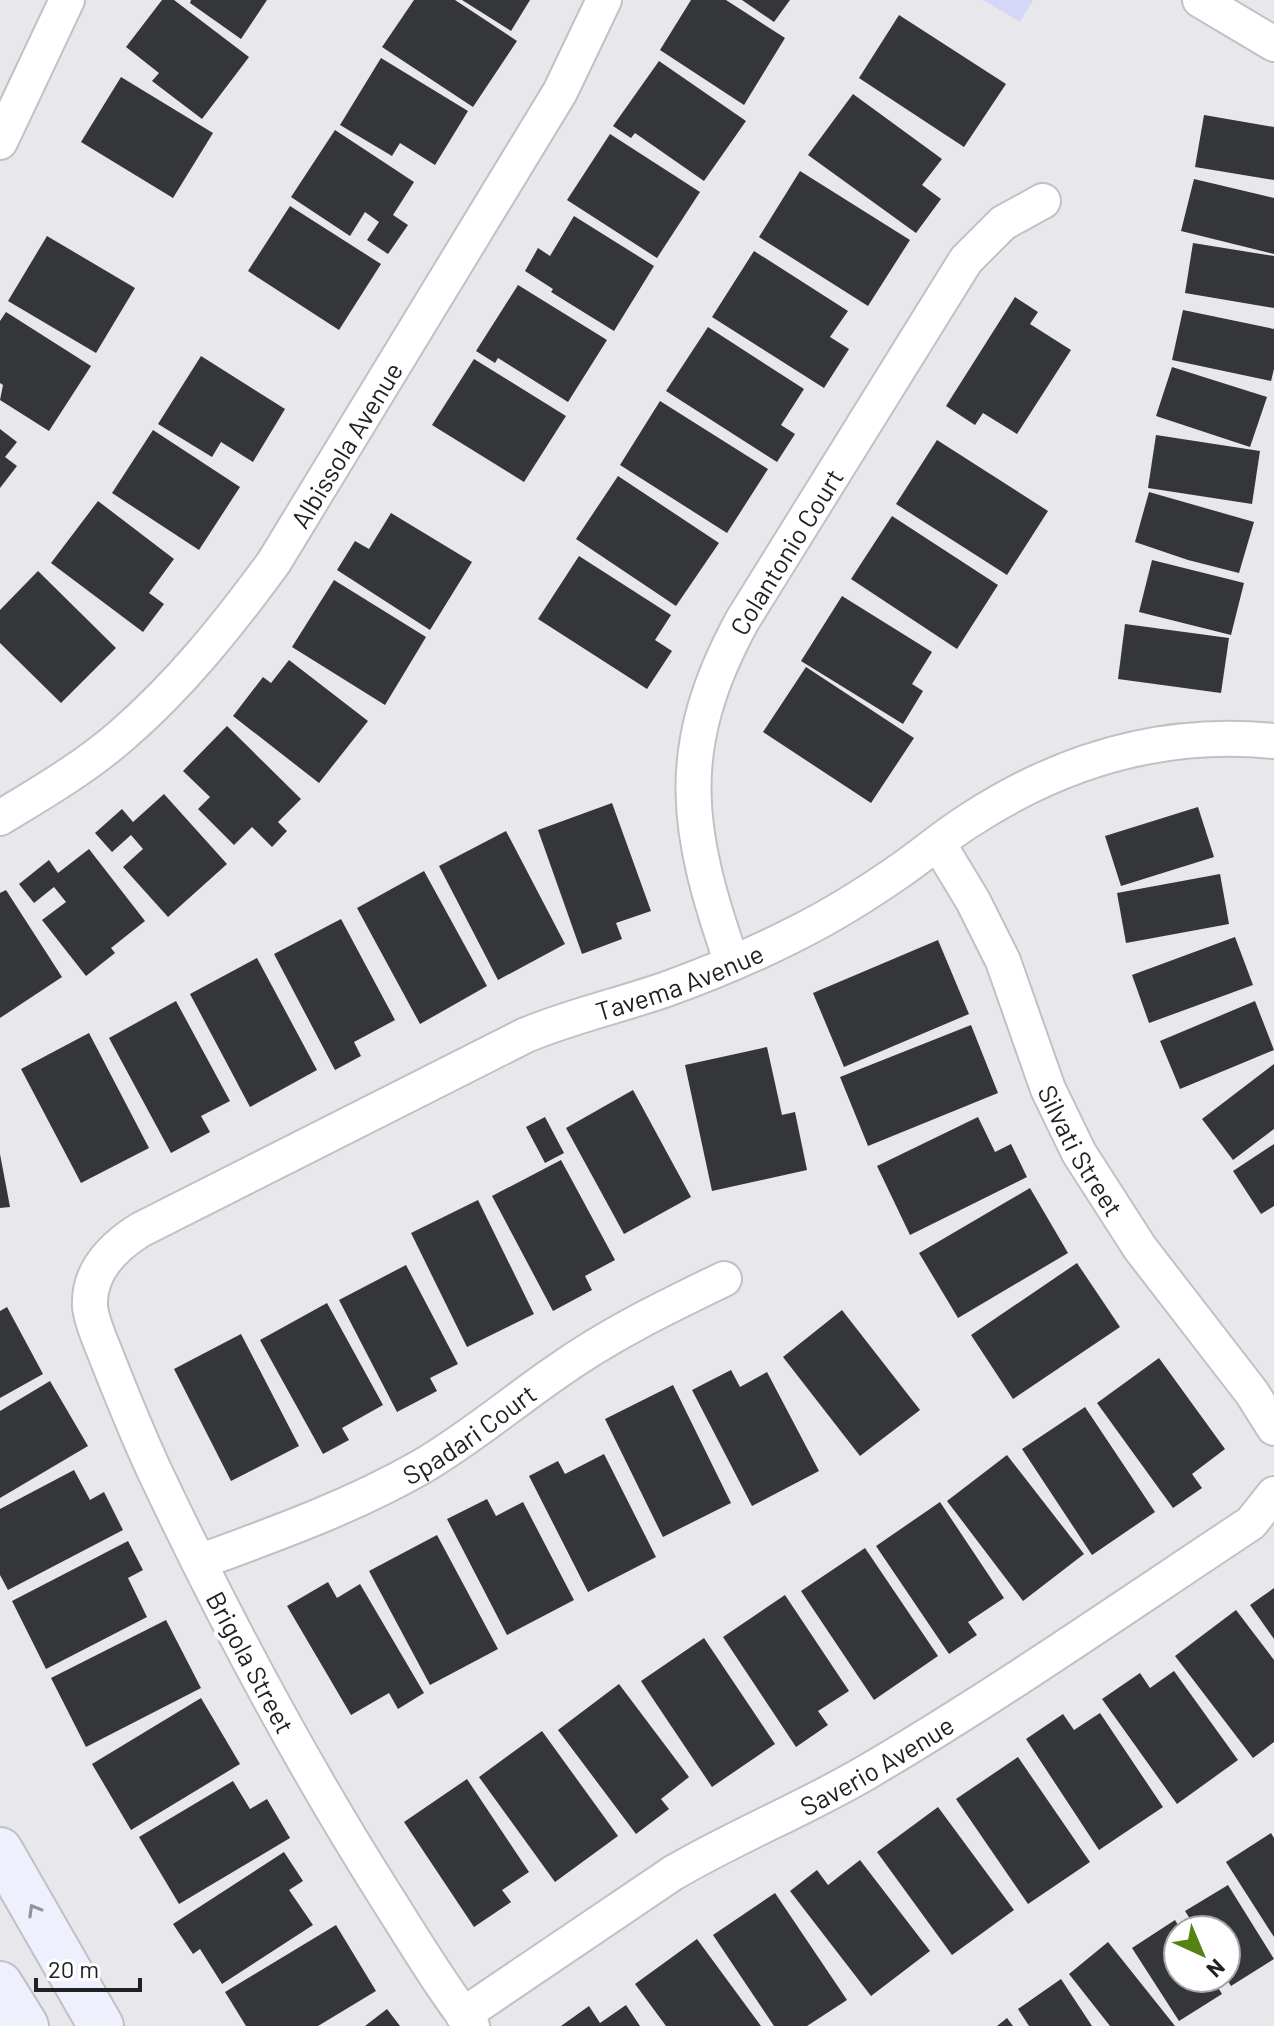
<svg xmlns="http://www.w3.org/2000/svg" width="1274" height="2026" font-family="Barlow,sans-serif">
<rect width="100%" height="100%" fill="#e8e8ec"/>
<path fill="#d4d7f8" d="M983,0h50l-13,22z"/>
<g fill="#353639">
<path d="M162,0h12l75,57 -47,62 -50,-38 7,-8 -33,-26z"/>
<path d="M191,0h76l-26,39 -51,-36z"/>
<path d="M414,0h41l62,41 -44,66 -91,-60z"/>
<path d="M462,0h68l-19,31z"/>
<path d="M691,0h35l59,38 -41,67 -84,-55z"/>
<path d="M742,0h48l-16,22z"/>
<path d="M899,15l107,69 -42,63 -105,-69z"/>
<path d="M381,58l87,53 -33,54 -35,-22 -8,13 -52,-31z"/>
<path d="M659,61l87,60 -42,60 -69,-48 -4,5 -18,-12z"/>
<path d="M121,77l92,56 -40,65 -92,-56z"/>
<path d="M853,94l89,65 -20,26 19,14 -25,34 -108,-78z"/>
<path d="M1204,115l70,12v53l-79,-13z"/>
<path d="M335,130l79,52 -21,33 15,10 -20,29 -21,-14 12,-18 -14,-10 -15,24 -59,-39z"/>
<path d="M610,134l90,58 -43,66 -90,-58z"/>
<path d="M800,171l110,69 -42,66 -109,-69z"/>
<path d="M1194,179l80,19v56l-93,-23z"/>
<path d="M290,206l91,58 -42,66 -91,-59z"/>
<path d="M574,216l80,50 -40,65 -63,-39 2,-3 -28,-18 13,-23 12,8z"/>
<path d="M47,236l88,52 -39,65 -88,-52z"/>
<path d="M1193,243l81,13v52l-89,-15z"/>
<path d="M754,251l94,60 -18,26 19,12 -25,39 -112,-71z"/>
<path d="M518,285l89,55 -39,62 -70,-44 -3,5 -19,-12z"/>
<path d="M1015,297l23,15 -8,12 41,26 -54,84 -34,-21 -8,12 -29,-19z"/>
<path d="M1183,310l91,19v40l-3,12 -99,-21z"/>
<path d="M6,312l85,54 -42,65 -49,-31 3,-15 -3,-2v-62z"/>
<path d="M708,327l96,62 -23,36 14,9 -18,28 -111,-71z"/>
<path d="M201,356l84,53 -32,53 -32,-20 -9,15 -54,-33z"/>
<path d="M474,359l92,57 -42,66 -92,-57z"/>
<path d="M1172,367l95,30 -17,50 -94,-31z"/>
<path d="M660,401l108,68 -41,64 -107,-68z"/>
<path d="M0,429l17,13 -12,15 12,9 -17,22z"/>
<path d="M153,430l87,57 -41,63 -87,-57z"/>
<path d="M1156,435l104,16 -8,53 -104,-16z"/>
<path d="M937,440l111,71 -41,64 -111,-71z"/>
<path d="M618,476l101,67 -43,63 -100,-67z"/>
<path d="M1149,492l105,30 -15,51 -51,-13 -53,-18z"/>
<path d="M98,501l76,58 -25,34 15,11 -21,28 -92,-69z"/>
<path d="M391,513l81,49 -42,68 -93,-60 18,-29 14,8z"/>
<path d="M892,516l106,69 -41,64 -106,-70z"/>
<path d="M579,556l92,59 -16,25 17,11 -25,38 -109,-70z"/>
<path d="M1152,560l92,23 -13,52 -92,-23z"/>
<path d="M38,571l78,77 -55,55 -61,-60v-33z"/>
<path d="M334,580l92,57 -41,68 -93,-58z"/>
<path d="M842,596l90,56 -20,32 11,7 -20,33 -102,-63z"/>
<path d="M1125,624l104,14 -8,55 -103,-14z"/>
<path d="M289,660l79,61 -49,62 -86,-67 30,-39 8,6z"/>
<path d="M806,667l108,71 -43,65 -108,-71z"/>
<path d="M227,726l74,73 -23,23 9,9 -15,16 -20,-20 -18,18 -36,-36 12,-12 -27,-26z"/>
<path d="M164,794l63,70 -59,53 -45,-50 20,-18 -12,-14 -19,17 -17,-19 27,-24 11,13z"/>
<path d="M612,803l39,108 -35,12 6,16 -40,15 -44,-124z"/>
<path d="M1198,807l16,50 -93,29 -16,-50z"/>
<path d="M506,831l59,113 -67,36 -59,-114z"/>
<path d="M89,849l56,72 -34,27 4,5 -29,23 -44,-56 24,-18 -12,-15 -20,16 -15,-19 30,-24 9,13z"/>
<path d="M424,871l63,115 -67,38 -63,-116z"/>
<path d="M1220,874l9,50 -103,19 -9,-50z"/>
<path d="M6,890l56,87 -62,41v-125z"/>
<path d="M341,919l54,101 -41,22 7,14 -26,14 -61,-116z"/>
<path d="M1235,937l18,48 -104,38 -17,-48z"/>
<path d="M938,940l31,74 -125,53 -31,-74z"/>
<path d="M257,958l60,112 -67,37 -60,-113z"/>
<path d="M176,1001l54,100 -29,15 9,16 -39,21 -62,-115z"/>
<path d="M1255,1001l19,49 -94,39 -20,-48z"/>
<path d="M971,1025l27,68 -130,53 -28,-69z"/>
<path d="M89,1033l60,115 -68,35 -60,-114z"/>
<path d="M767,1047l15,68 13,-3 12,58 -95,21 -27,-126z"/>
<path d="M1274,1064v65l-41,31 -31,-41z"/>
<path d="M633,1090l58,107 -67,37 -58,-106z"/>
<path d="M545,1117l19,36 -19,10 -19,-36z"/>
<path d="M978,1117l17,35 16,-8 16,33 -117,58 -33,-69z"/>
<path d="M1274,1144v62l-13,8 -28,-43z"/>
<path d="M0,1154l10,53 -10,1z"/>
<path d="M561,1160l54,100 -30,16 7,14 -39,21 -61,-115z"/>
<path d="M1030,1188l38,65 -110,65 -39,-65z"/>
<path d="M478,1200l56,114 -67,33 -56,-114z"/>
<path d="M1077,1263l43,64 -107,72 -42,-64z"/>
<path d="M406,1265l52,99 -28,14 7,13 -40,21 -58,-112z"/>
<path d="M327,1303l56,102 -41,23 7,12 -26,14 -63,-114z"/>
<path d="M7,1307l36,67 -43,24v-87z"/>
<path d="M842,1310l78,100 -60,46 -77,-99z"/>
<path d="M241,1334l58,112 -68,35 -57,-112z"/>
<path d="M1159,1358l66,91 -33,25 10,14 -29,20 -76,-105z"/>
<path d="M731,1370l9,17 27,-15 52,99 -67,35 -60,-116z"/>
<path d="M50,1381l38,65 -88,52v-87z"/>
<path d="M673,1385l58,118 -68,34 -58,-118z"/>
<path d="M1085,1407l70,105 -63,43 -70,-106z"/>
<path d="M604,1454l52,103 -68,35 -59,-116 29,-15 7,13z"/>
<path d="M1007,1455l77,99 -61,47 -76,-100z"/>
<path d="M74,1470l16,30 14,-8 19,38 -115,60 -8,-15v-66z"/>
<path d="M487,1499l9,17 27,-14 51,98 -67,35 -60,-116z"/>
<path d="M940,1502l64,96 -36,24 9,13 -28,19 -73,-108z"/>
<path d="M437,1535l61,114 -68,36 -61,-114z"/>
<path d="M128,1541l15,29 -15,8 19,39 -101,52 -34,-68z"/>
<path d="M865,1548l73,108 -64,44 -73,-109z"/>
<path d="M328,1582l9,16 23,-14 64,109 -26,16 -9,-16 -38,22 -64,-109z"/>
<path d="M1274,1588v51l-24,-34z"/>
<path d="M785,1595l64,96 -31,20 10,14 -32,22 -73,-110z"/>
<path d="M1236,1610l38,50v82l-21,16 -78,-102z"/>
<path d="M166,1620l35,68 -115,59 -35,-69z"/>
<path d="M704,1638l71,106 -63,43 -71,-106z"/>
<path d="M1174,1671l64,89 -61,44 -75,-105 38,-26 10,15z"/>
<path d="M619,1684l70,93 -28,22 8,10 -33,25 -78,-104z"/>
<path d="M201,1698l39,66 -109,66 -39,-66z"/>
<path d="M1100,1713l63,94 -64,43 -73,-111 37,-25 11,16z"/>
<path d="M542,1731l76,105 -63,46 -76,-105z"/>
<path d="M1018,1757l72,105 -62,42 -72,-105z"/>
<path d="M467,1779l62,93 -27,18 9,12 -37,25 -70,-105z"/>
<path d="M233,1781l17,28 17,-10 23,39 -111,66 -40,-67z"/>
<path d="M938,1807l76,103 -62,45 -75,-103z"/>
<path d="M1271,1833l3,5v99l-48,-75z"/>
<path d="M284,1852l19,29 -14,9 24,35 -91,59 -22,-35 -7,5 -20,-30z"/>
<path d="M860,1860l70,91 -59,45 -81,-105 27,-21 11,15z"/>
<path d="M1228,1885l46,74 -43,27 -5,-8v-48h-29l-12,-19z"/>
<path d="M775,1893l72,107 -40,26h-33l-61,-91z"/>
<path d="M1175,1920l6,10h-3v48h34l10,16 -43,27 -47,-73z"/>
<path d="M336,1925l40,66 -58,35h-72l-21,-34z"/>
<path d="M697,1939l64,87h-95l-31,-42z"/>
<path d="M1108,1942l67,84h-65l-41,-52z"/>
<path d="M1061,1979l31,47h-63l-11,-17z"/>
<path d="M626,2005l14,21h-79l28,-20 11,17z"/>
<path d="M387,2009l13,17h-35z"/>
<path d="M1007,2018l6,8h-16z"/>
</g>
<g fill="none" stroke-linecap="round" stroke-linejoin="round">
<defs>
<g id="street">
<path d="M1200,0l74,44"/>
<path d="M0,142l67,-142"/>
<path id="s1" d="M0,818c41,-25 84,-50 121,-82 59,-51 107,-111 153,-174l286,-470 44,-92"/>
<path id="s2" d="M938,843l35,58 30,60 45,128 31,64 61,95 112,145 22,35"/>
<path id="s3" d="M732,963c-46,-132 -60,-213 10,-342l224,-361 37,-37 40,-22"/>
<path id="s4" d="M199,1562c76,-28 152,-55 222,-95 48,-28 89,-63 134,-94 53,-38 111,-66 169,-94"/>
<path id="s5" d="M463,2015l210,-142c63,-37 131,-64 194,-101 131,-77 257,-165 384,-249l23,-29"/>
<path id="s6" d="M472,2026c-32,-41 -59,-87 -87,-131 -86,-136 -162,-279 -231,-425 -17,-37 -32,-74 -47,-112 -6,-16 -15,-34 -17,-51 -2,-35 23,-60 50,-77l386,-195c46,-19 91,-29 138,-45 45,-16 90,-35 133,-57 36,-18 71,-40 104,-63 23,-16 45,-35 69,-50 92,-60 194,-90 304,-79"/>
</g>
<g id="secondary">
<path d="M0,1850l101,176"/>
<path d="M0,1984l26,42"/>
</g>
</defs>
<use href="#street" stroke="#c0c1c5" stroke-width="38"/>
<use href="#secondary" stroke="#c0c1c5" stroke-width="48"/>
<use href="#street" stroke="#fff" stroke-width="34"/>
<use href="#secondary" stroke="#eff0fd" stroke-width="44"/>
</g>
<defs><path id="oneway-chevron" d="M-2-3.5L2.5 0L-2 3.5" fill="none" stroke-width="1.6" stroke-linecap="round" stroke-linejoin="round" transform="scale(2)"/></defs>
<use stroke="#92939b" href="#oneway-chevron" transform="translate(34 1910) rotate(-120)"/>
<g text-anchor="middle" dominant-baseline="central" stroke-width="8" stroke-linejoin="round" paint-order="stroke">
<g font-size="26" fill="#212123" stroke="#fff">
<text stroke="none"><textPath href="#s1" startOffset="516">Albissola Avenue</textPath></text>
<text stroke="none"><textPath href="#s3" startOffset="438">Colantonio Court</textPath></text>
<text stroke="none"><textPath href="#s6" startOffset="1508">Tavema Avenue</textPath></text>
<text stroke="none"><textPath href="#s2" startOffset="340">Silvati Street</textPath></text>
<text stroke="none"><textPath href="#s4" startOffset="300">Spadari Court</textPath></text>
<text transform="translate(251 1662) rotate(62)">Brigola Street</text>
<text stroke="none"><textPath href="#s5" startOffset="484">Saverio Avenue</textPath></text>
</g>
</g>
<g transform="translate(1202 1954) rotate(136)"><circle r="38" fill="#ffffff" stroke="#a6a6a7" stroke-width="2"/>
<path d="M0-6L14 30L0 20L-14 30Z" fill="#558313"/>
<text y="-12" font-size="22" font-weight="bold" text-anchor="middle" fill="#212123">N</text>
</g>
<path d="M36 1978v12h104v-12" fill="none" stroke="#212123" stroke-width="4"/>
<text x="48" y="1978" font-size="24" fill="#212123" stroke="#ffffff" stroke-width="6" paint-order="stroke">20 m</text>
</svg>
